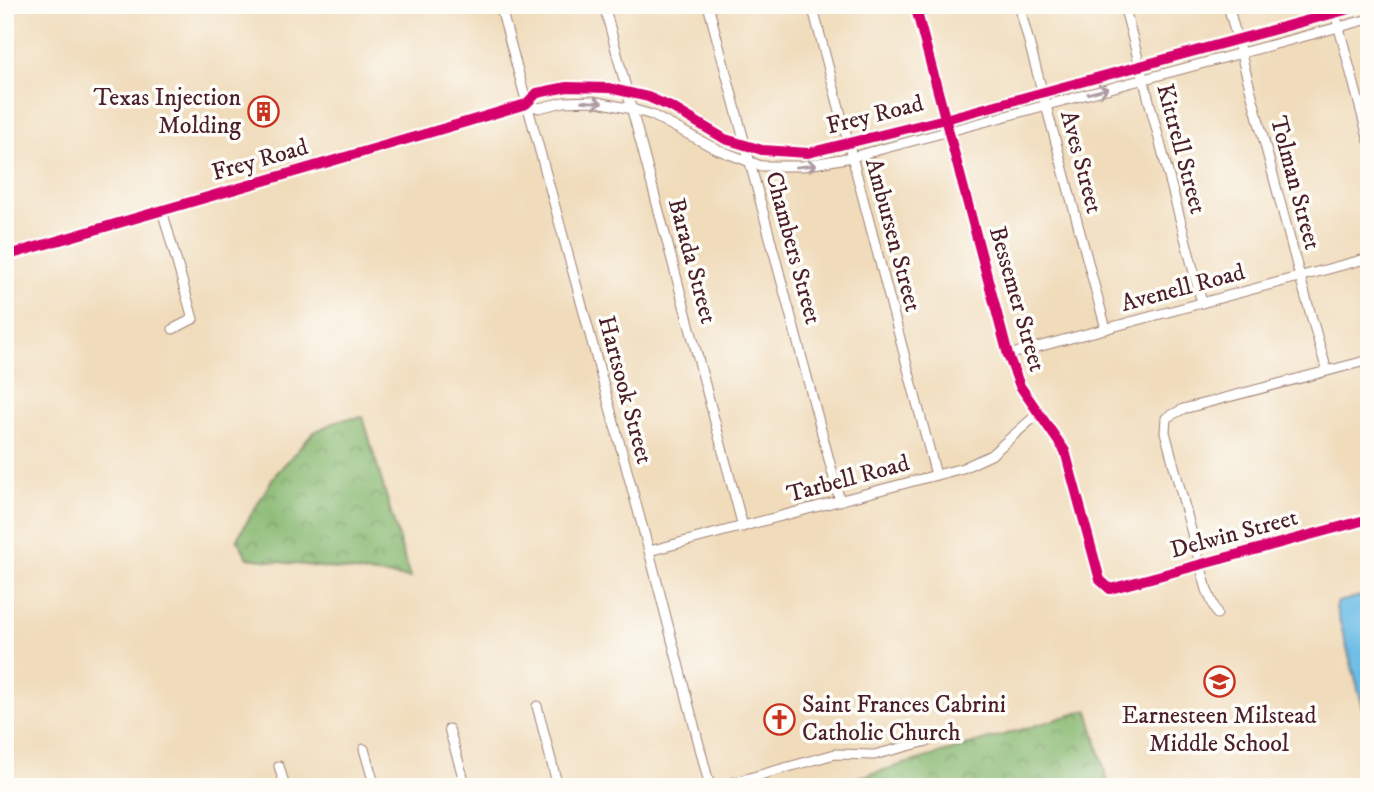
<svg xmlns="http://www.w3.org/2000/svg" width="1374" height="792" font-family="'IM FELL DW Pica',serif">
<defs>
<pattern id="forest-crowns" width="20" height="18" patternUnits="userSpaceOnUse" patternTransform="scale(1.75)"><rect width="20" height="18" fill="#8aba73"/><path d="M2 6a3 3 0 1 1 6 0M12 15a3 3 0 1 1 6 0" fill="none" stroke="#73975f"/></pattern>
</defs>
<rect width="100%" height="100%" fill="#fdfcf7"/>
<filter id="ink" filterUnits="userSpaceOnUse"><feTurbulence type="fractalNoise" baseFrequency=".0143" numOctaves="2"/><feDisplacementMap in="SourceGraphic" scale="14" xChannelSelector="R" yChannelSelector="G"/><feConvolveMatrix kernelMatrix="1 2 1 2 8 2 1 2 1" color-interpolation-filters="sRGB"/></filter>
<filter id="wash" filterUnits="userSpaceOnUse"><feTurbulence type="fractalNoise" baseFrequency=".00686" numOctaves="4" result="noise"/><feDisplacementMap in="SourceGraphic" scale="28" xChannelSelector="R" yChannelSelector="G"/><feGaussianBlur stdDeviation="1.57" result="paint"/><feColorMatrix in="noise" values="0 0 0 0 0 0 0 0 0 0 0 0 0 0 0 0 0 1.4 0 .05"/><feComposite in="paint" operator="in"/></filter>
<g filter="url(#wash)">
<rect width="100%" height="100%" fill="#f0dcbb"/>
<g fill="url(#forest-crowns)" stroke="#6a6c4f" stroke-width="2">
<path d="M363,417l47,161 -162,-20 -11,-19 37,-63 40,-44 26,-12z"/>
<path d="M1088,710l21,77h-283z"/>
</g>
<path fill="#69bce5" stroke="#5a6e88" stroke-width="2" d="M1369,594v135l-33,-122 2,-5z"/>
</g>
<g filter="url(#ink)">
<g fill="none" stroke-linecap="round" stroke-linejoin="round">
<defs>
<g id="minor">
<path d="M500,5l149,546 61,236"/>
<path d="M604,5l139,522"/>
<path d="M708,5l132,496"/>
<path d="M812,5l124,470"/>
<path d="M915,5l93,350 12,31 45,65 35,129 10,9 259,-70"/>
<path d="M1019,5l87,324"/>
<path d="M1124,5l78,298"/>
<path d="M1228,5l72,272 27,94"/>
<path d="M1333,5l36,136"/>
<path d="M526,104l13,4 25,-6 29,-1 39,8 20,6 64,34 45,17h42l49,-9 517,-138"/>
<path d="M162,210l31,109 -20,10"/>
<path d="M5,256l461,-134 60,-18 11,-11 30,-6 42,1 39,9 25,11 52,31 37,11 46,3 137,-34 419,-114"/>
<path d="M1008,355l361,-97"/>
<path d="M649,551l314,-83 28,-13 49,-43"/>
<path d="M1217,614l-10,-24 -42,-158 1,-14 17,-9 186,-49"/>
<path d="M537,706l21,81"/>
<path d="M449,729l17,58"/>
<path d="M364,749l11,38"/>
<path d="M279,766l6,21"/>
<path d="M717,787l118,-33 39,1 65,-17"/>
</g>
</defs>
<use href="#minor" stroke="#9d7e73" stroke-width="11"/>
<use href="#minor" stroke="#fff" stroke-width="9"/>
<defs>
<g id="cycleway">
<path d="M915,5l93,350 12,31 45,65 35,129 10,9 259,-70"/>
<path d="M5,256l461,-134 60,-18 11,-11 30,-6 42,1 39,9 25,11 52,31 37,11 46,3 137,-34 419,-114"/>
</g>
</defs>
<use href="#cycleway" stroke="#fdfcf7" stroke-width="15"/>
<use href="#cycleway" stroke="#d6006c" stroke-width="10"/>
</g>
<defs><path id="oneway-shaft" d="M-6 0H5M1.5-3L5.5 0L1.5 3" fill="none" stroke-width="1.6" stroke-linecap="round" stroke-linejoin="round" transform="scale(1.75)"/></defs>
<g stroke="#ae9aa0">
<use href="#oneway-shaft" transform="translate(1098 91) rotate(-15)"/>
<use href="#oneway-shaft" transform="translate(592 102) rotate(4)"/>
<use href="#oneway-shaft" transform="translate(806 166) rotate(-6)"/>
</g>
</g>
<defs>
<symbol id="building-ring" viewBox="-11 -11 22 22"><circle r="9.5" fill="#fdfcf7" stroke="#c8321e" stroke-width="1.5"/><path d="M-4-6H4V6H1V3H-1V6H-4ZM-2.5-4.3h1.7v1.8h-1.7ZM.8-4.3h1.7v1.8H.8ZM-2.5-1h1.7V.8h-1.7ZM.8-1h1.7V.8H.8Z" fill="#c8321e"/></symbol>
<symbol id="school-ring" viewBox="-11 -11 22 22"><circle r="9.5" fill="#fdfcf7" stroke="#c8321e" stroke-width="1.5"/><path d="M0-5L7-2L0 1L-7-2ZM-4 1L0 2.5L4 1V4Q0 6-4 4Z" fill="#c8321e"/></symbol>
<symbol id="church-ring" viewBox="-11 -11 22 22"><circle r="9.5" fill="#fdfcf7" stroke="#c8321e" stroke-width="1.5"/><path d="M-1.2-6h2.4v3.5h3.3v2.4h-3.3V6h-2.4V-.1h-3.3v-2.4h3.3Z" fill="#c8321e"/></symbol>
</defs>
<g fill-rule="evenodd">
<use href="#building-ring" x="246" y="94" width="35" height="35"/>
<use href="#school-ring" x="1202" y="664" width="35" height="35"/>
<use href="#church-ring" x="762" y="702" width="35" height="35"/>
</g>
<g text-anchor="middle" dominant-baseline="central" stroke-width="7" stroke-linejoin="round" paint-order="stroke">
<g font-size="24" fill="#4a1f2b" stroke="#fdfcf7" text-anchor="end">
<text x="241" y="98">Texas Injection<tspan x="241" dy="28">Molding</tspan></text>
<text x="802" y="705" text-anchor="start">Saint Frances Cabrini<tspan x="802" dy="28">Catholic Church</tspan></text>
<text x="1219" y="716" text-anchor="middle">Earnesteen Milstead<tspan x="1219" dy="28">Middle School</tspan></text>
</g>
<g font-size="24" fill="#4a1f2b" stroke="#fdfcf7">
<text transform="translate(875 115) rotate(-14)">Frey Road</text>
<text transform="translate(1181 149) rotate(75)">Kittrell Street</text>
<text transform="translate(260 160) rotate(-16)">Frey Road</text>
<text transform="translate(1081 162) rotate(75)">Aves Street</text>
<text transform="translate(1295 183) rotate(75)">Tolman Street</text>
<text transform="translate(893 235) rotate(75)">Ambursen Street</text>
<text transform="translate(793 248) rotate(75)">Chambers Street</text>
<text transform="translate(692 261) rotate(75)">Barada Street</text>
<text transform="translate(1183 288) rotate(-15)">Avenell Road</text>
<text transform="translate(1017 299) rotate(74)">Bessemer Street</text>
<text transform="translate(625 390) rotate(75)">Hartsook Street</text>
<text transform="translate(848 479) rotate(-15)">Tarbell Road</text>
<text transform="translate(1234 534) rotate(-15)">Delwin Street</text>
</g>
</g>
<rect width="1374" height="792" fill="none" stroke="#fdfcf7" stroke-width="28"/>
</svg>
